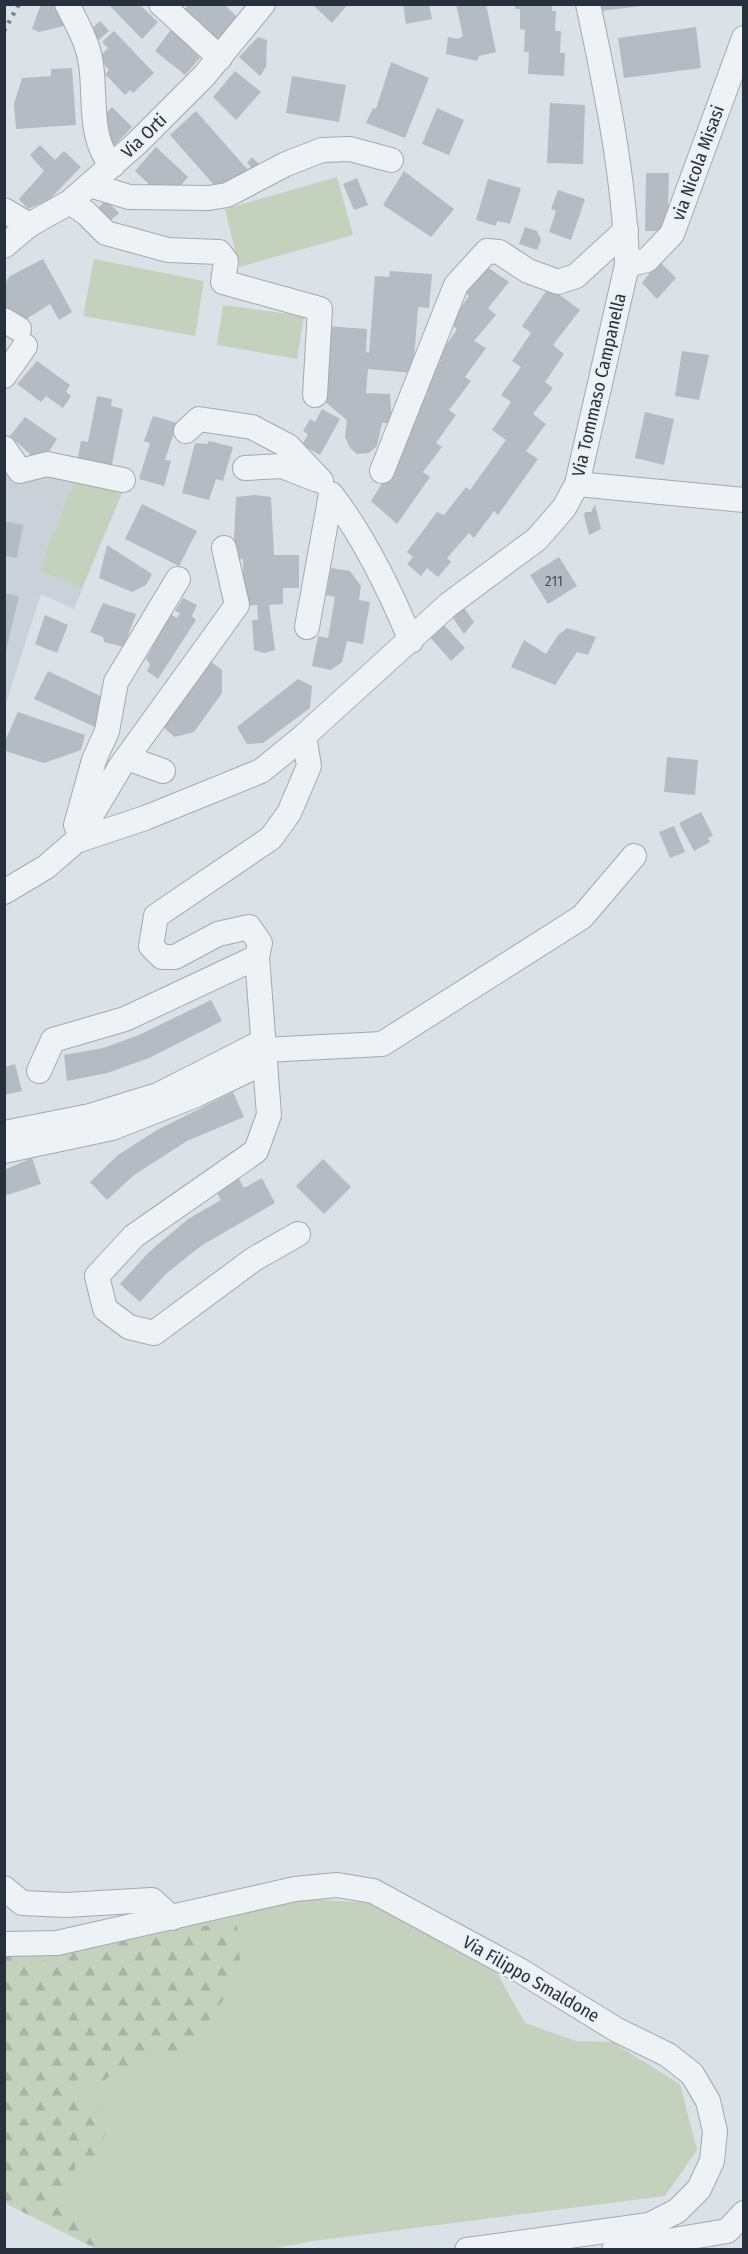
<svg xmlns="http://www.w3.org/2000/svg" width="748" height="2254" font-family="'Fira Sans Condensed',sans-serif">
<defs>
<pattern id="forest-firs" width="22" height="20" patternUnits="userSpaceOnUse" patternTransform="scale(1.5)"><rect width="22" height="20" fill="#c4d1bd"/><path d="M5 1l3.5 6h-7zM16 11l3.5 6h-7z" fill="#a8b4a3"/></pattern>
</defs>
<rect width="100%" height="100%" fill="#dce1e7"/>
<path fill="#cad1d9" d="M5,464l17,20 25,-20 77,24 -50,121 -33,-15 -36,112z"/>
<g fill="#c4d1bd">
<path d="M337,177l16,58 -114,32 -14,-58z"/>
<path d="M94,259l110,22 -9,55 -112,-20z"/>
<path d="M223,305l81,11 -7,43 -80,-14z"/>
<path d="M77,475l47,13 -43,100 -42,-18z"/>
<path d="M308,1899l65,4 120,63 32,57 51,18 36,1 68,42 17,66 -32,46 -352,45 -42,8h-174l-92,-46 -1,-256 37,7 78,-12z"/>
</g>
<path fill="url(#forest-firs)" d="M191,1926h46l4,47 -33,49 -35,43 -23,-13 -12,20 -18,-5 -22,19h-15l-3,15h16l15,22 -18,36 -18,-2v26l-13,12 35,54 -92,-46 -1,-248 31,7z"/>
<g fill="#b4bbc3">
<path d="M41,4h19l8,21 -29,7 -7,-3z"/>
<path d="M108,4h31l19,18 -16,17z"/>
<path d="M189,4h35l15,15 -25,26 -34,-31z"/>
<path d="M312,4h36l-16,19z"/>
<path d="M403,4h26l3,15 -26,5z"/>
<path d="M456,4h30l10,48 -17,4 -2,5 -31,-7 2,-17 10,2 5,-3z"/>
<path d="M515,4h37v7h4l-1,20h6l-1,22h5l-1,23 -36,-2 1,-22h-5l1,-22 -5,-1v-20h-5z"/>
<path d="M600,4h40l1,2 -40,5z"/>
<path d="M100,21l9,10 -18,16 -5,-13z"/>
<path d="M173,27l22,21 -3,2 8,8 -15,17 -30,-24z"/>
<path d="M696,27l5,41 -77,10 -6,-40z"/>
<path d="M114,31l40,42 -21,20 -3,-3 -5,5 -20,-21 4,-4 -11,-12 10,-10 -6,-6z"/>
<path d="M258,37l9,3 -1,27 -6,9 -21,-19z"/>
<path d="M391,62l38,16 -24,60 -39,-15 7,-15 3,1z"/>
<path d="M72,68l4,57 -60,4 -2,-25 8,-26 29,-2v-7z"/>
<path d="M235,71l26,21 -25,28 -23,-23z"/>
<path d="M292,76l54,9 -7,37 -53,-9z"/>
<path d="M550,103l35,2 -2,59 -36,-1z"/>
<path d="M112,107l20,20 -19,20 -10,-31z"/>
<path d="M437,108l27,12 -15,35 -27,-11z"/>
<path d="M196,111l52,59 3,-3 -4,-4 5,-6 11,11 -42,25 -51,-58z"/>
<path d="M40,145l15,15 9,-9 17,16 -31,32 -22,10 -9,-10 25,-28 -14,-16z"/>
<path d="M156,147l32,30 -13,15 -9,-8 -11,6 -20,-19z"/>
<path d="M404,171l50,38 -23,28 -48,-32z"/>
<path d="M646,173h23l-1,31 8,4 -10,23h-21z"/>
<path d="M357,178l11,27 -14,5 -11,-26z"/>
<path d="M488,179l33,9 -11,36 -13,-3 -1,5 -20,-6z"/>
<path d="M558,190l27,9 -14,41 -22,-8 7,-21 -5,-2z"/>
<path d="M106,200l13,13 -9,8 -12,-13z"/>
<path d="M525,227l12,4 4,9 -4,10 -18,-6z"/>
<path d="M43,259l29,53 -13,8 -9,-16 -30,19 -16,-12v-27l6,-8z"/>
<path d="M659,261l17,17 -19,21 -15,-16z"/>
<path d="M481,263l28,19 -21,26 8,7 -22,26 12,7 -21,29 6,4 -22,29 7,5 -20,28 6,4 -19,25 7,5 -33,47 -26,-23 27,-43 10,-37 20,-28 -6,-3 19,-30 -4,-2 20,-29 -7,-6 19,-27 -7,-6z"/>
<path d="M390,271l42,3 -3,34 -11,-1 -5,66 -45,-4 -2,24 24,1 2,29h-10l-5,23 -8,7 -12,1 -7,-6 -5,-11 2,-17 -23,-19 2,-75 41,3 -1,23 3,1 6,-77 14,1z"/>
<path d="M549,287l31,23 -27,35 11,9 -19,28 8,6 -20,26 13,10 -20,27 12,8 -40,56 -4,-4 -20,27 -5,-5 -22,25 4,4 -13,15 -11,-9 -6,8 -14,-12 6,-7 -6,-5 30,-40 7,3 22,-28 4,3 36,-50 -14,-10 19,-28 -10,-7 20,-28 -9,-6 19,-28 -9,-7z"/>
<path d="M682,351l27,4 -10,45 -24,-4z"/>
<path d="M37,361l33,24 -4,7 5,4 -8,12 -17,-12 -5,6 -24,-18z"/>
<path d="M97,396l15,3 -1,7 12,3 -13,65 -34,-7 5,-26 7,1z"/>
<path d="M322,409l18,10 -20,36 -18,-10 6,-11 -5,-3 7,-12 5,3z"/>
<path d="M645,412l29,7 -10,46 -29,-7z"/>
<path d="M153,416l24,7 -12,37 6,1 -7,25 -25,-7 11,-36 -6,-2z"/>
<path d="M25,417l32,22 -9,14 -16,3 -22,-20z"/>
<path d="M209,441l24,6 -10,34 -7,-2 -7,21 -27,-7 13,-50 12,1z"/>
<path d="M255,495l16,2 3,58h25v33h-16v16l-14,1 6,45 -11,3 -10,-3 -2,-30h6l-1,-15 -14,1v-47l-10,1 3,-63z"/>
<path d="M142,504l55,27 -18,35 -54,-27z"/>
<path d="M595,504l6,25 -12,6 -5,-20 1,-3h6z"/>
<path d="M4,521l19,4 -6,33 -13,-2z"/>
<path d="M107,545l45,29 -6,11 -14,7 -33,-14z"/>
<path d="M559,557l18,29 -29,18 -18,-29z"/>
<path d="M331,568l19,3 11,15 -2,14 11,2 -7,42 -16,-3 -5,21 -11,8 -19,-4 6,-30 10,2 7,-41 -9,-2z"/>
<path d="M4,593l15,3 -14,59h-1z"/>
<path d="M183,598l14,7 -5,11 4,4 -38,59 -11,-8 3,-7 -4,-5 24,-45 7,4 3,-5 -5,-2z"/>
<path d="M103,603l33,11 -12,33 -20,-5 -1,-5 -13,-5z"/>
<path d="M462,605l12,17 -10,12 -14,-20z"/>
<path d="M45,615l23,10 -11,28 -22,-9z"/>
<path d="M442,623l23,25 -14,13 -23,-26z"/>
<path d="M567,628l29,9 -8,18 -11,-3 -22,33 -44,-18 13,-27 22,14 12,-19z"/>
<path d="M210,661l12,9v23l-28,39 -19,5 -12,-10z"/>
<path d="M48,671l63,30 -16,26 -61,-28z"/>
<path d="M298,679l14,7 -2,22 -47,35 -16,1 -10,-17z"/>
<path d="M18,712l67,23 -4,15 -37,13 -39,-12v-10z"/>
<path d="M667,757l31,3 -3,35 -31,-3z"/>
<path d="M701,812l12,24 -5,2 2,4 -16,9 -15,-28z"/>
<path d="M674,826l11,26 -15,6 -11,-26z"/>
<path d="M211,1000l11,21 -73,37 -42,15 -40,8 -3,-26 39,-7 36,-13z"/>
<path d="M15,1064l7,27 -18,4v-28z"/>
<path d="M233,1092l11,25 -57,24 -53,34 -27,25 -17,-18 28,-27 39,-25z"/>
<path d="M32,1158l9,26 -37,12v-26z"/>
<path d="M323,1159l28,28 -27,27 -28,-28z"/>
<path d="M238,1177l6,11 18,-10 13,25 -74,43 -34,27 -27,29 -20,-18 29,-32 39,-33 33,-19 -5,-9z"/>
</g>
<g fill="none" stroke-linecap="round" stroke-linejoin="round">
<defs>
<g id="minor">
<path d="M67,4c10,20 21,38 24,60 5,34 -3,74 21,102"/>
<path d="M161,4l59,54"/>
<path d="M90,185l39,12 80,1 18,-3 59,-31 36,-14 28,-1 41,11"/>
<path d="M70,202l16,11 20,20 62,17 51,2 7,9 -3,21 97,27 -5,86"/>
<path d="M4,210l25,15"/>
<path d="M4,246l25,-21 41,-23 67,-59 67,-67 59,-72"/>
<path d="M627,265l20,-5 25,-26 72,-196"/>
<path d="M4,320l15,9"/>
<path d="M4,376l21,-30"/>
<path d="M186,431l13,-12 53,8 36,19 33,35"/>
<path d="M4,448l16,23 27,-7 76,16"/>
<path d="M245,468l37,-2 33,13"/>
<path d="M382,471l74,-186 31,-34 12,1 29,19 30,11 18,-6 50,-46"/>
<path d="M577,484l167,16"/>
<path d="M307,627l24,-133c34,44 59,96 80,147"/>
<path d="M127,758l36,13"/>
<path d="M76,825l18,-65 13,-29 9,-49 62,-103"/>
<path d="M76,841l44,-74 117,-162 -13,-57"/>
<path d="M4,892l42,-25 30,-26 69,-23 116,-47 43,-35 144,-131 89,-66 27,-31 13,-24 50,-219c-2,-85 -21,-177 -39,-261"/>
<path d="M264,1050l118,-6 200,-127 52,-61"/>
<path d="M39,1071l14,-31 72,-21 132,-62"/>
<path d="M4,1133l86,-17 68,-21 106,-54"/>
<path d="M4,1151l108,-23 84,-33 69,-33"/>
<path d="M298,1234l-44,25 -100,74 -25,-6 -24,-18 -8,-33 37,-40 122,-85 13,-36 -12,-158 3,-14 -11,-16 -31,7 -43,23h-13l-11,-11 5,-30 115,-78 18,-25 20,-47 -5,-30"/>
<path d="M4,1888l18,15 44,2 86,-5 20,18"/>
<path d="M4,1944l53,-1 238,-54 42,-4 36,6 148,80 96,59 51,25 24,19 16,27 7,30 -3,30 -13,28 -22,22 -28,14 -182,25"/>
<path d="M614,2250l113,-19 17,-18"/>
</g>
</defs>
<use href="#minor" stroke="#a2a9b1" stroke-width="26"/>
<use href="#minor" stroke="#eff2f5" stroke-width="24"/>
<path stroke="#768290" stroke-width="4.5" stroke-dasharray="3 6" stroke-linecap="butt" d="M4,31l15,-27"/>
</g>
<g text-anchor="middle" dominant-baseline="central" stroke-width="4.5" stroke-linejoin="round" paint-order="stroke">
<g font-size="15" fill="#4a545e">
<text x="554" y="581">211</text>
</g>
<g font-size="18" fill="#26313d" stroke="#ecf0f4">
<text transform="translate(144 136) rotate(-44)">Via Orti</text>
<text transform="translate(698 163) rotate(-70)">via Nicola Misasi</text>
<text transform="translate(599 385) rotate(-77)">Via Tommaso Campanella</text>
<text transform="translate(531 1979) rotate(30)">Via Filippo Smaldone</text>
</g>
</g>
<rect width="748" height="2254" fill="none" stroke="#26313d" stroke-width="12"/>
</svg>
